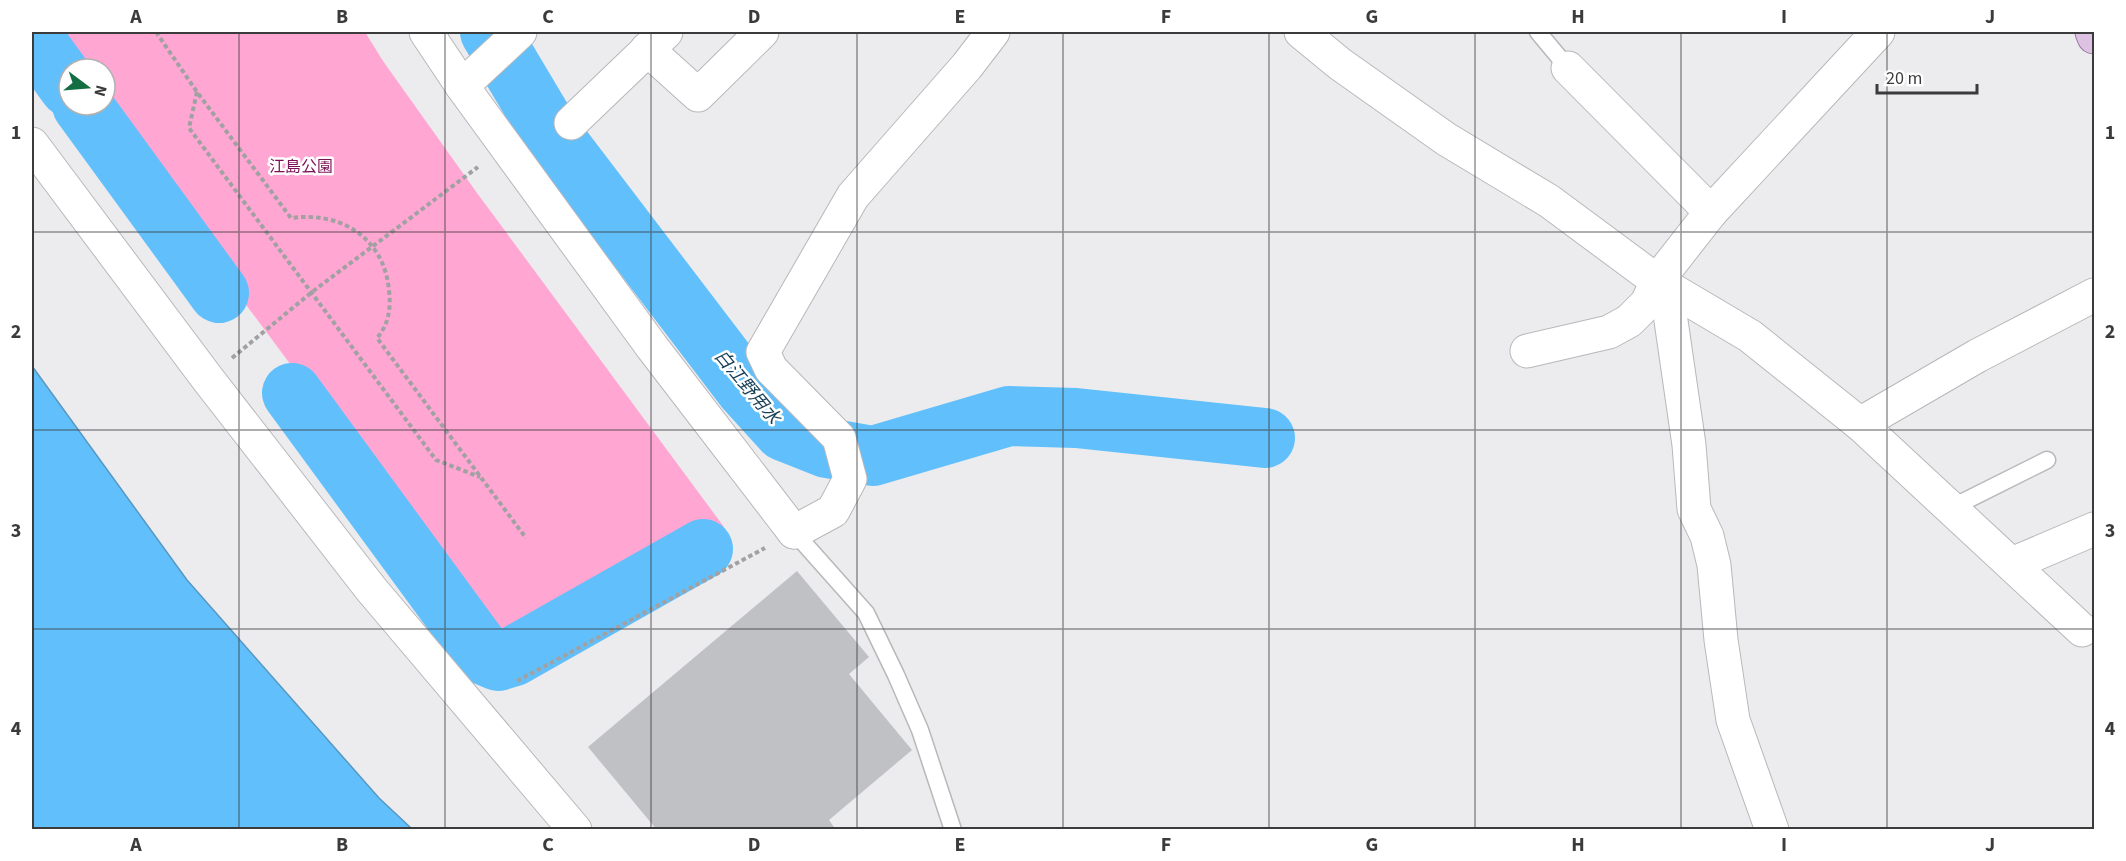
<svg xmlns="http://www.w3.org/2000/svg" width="2126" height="861" font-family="'Source Sans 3','Noto Sans JP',sans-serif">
<rect width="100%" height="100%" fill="#ecebee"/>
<path fill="#ffa6d2" d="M56,32h309l18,29 94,132 247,334 -223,121 -245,-330 -162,-213h11v-36h-36v2l-24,-31z"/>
<path fill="#61c0fb" stroke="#5698c2" stroke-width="1.5" d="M32,366l155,214 192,218 33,31h-380z"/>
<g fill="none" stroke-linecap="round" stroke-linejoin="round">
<g stroke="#61c0fb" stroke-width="60">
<path d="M490,32l59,99 196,257 39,43 43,17 46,8 136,-40 67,2 189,20"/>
<path d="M32,36l37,51"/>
<path d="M82,105l137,188"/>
<path d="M292,393l192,262 14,6 16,-5 189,-107"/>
</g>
</g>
<path fill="#c0c1c4" d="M797,571l72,86 -20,17 63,76 -83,70 7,10h-179l-69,-83z"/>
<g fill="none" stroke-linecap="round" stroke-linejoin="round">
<defs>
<g id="service">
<path d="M1538,32l30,36"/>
<path d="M1951,508l96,-48"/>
<path d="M794,532l72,81 30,62 24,55 33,100"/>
</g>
<g id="minor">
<path d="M1301,32l39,32 106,75 103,62 108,80 93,55 110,88 222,206"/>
<path d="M647,49l51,46 64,-63"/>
<path d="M1568,68l143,144"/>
<path d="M462,86l58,-54"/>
<path d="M571,123l95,-91"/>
<path d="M32,144l175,234 164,211 204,241"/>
<path d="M1657,281l12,26 20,138 5,64 13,27 7,29 7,75 12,80 39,110"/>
<path d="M1527,351l82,-19 20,-11 18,-18 10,-22 54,-69 167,-180"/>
<path d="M1860,424l117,-68 117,-61"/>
<path d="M794,532l39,-21 17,-32 -11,-41 -68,-69 -8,-17 90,-156 114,-130 26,-34"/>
<path d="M2012,564l82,-35"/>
</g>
<path id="tertiary" d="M426,32l36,54 190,261 142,185"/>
<path id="primary" d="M2092,32l2,5"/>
</defs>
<use href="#service" stroke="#b8b7ba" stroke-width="19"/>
<use href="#minor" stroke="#b8b7ba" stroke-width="35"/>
<use href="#tertiary" stroke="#b8b7ba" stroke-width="35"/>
<use href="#primary" stroke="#97789d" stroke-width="35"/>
<g stroke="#a1a1a3" stroke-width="4" stroke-dasharray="4.5 3" stroke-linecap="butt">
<path d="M156,32l41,60 94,126c50,-7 93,20 98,72 2,18 0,34 -12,48l149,200"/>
<path d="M197,92l-8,36 247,332 44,17"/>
<path d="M232,358l80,-66 166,-125"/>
<path d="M517,681l248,-133"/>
</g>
<use href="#service" stroke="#fff" stroke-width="16"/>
<use href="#minor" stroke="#fff" stroke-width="33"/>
<use href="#tertiary" stroke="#fff" stroke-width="33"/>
<use href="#primary" stroke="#dec2e3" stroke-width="33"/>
</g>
<path fill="none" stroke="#3b3b3c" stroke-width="1.5" stroke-opacity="0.55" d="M239,32v798M445,32v798M651,32v798M857,32v798M1063,32v798M1269,32v798M1475,32v798M1681,32v798M1887,32v798M32,232h2062M32,430h2062M32,629h2062"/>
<g text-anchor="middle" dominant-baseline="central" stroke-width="5" stroke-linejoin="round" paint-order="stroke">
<g font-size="16" fill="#7d1054" stroke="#fff">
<text x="301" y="167">江島公園</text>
</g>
<g font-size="18" font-style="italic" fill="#173f57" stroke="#fff">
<text transform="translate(747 387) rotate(50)">白江野用水</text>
</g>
</g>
<rect width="2126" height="861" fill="none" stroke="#ffffff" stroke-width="66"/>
<g transform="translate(87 87) rotate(106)"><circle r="28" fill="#ffffff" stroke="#b1b1b1" stroke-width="1.5"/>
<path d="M0-4.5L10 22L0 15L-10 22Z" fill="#136e41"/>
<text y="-9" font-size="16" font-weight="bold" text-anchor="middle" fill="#3b3b3c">N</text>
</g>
<path d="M1877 84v9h100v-9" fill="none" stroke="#3b3b3c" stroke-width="3"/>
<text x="1886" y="84" font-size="18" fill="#3b3b3c" stroke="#ffffff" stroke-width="4.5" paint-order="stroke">20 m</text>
<rect x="33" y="33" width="2060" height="795" fill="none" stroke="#3b3b3c" stroke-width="2"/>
<g font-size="20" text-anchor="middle" font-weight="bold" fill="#3b3b3c">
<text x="136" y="23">A</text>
<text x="342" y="23">B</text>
<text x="548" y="23">C</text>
<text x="754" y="23">D</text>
<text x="960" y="23">E</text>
<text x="1166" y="23">F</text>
<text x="1372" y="23">G</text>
<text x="1578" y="23">H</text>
<text x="1784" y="23">I</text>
<text x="1990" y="23">J</text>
<text x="16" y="139">1</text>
<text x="2110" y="139">1</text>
<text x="16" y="338">2</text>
<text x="2110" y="338">2</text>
<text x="16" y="537">3</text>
<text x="2110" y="537">3</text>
<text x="16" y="735">4</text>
<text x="2110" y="735">4</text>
<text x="136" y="851">A</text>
<text x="342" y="851">B</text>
<text x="548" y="851">C</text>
<text x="754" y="851">D</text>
<text x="960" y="851">E</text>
<text x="1166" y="851">F</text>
<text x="1372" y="851">G</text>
<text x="1578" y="851">H</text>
<text x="1784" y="851">I</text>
<text x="1990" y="851">J</text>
</g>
</svg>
